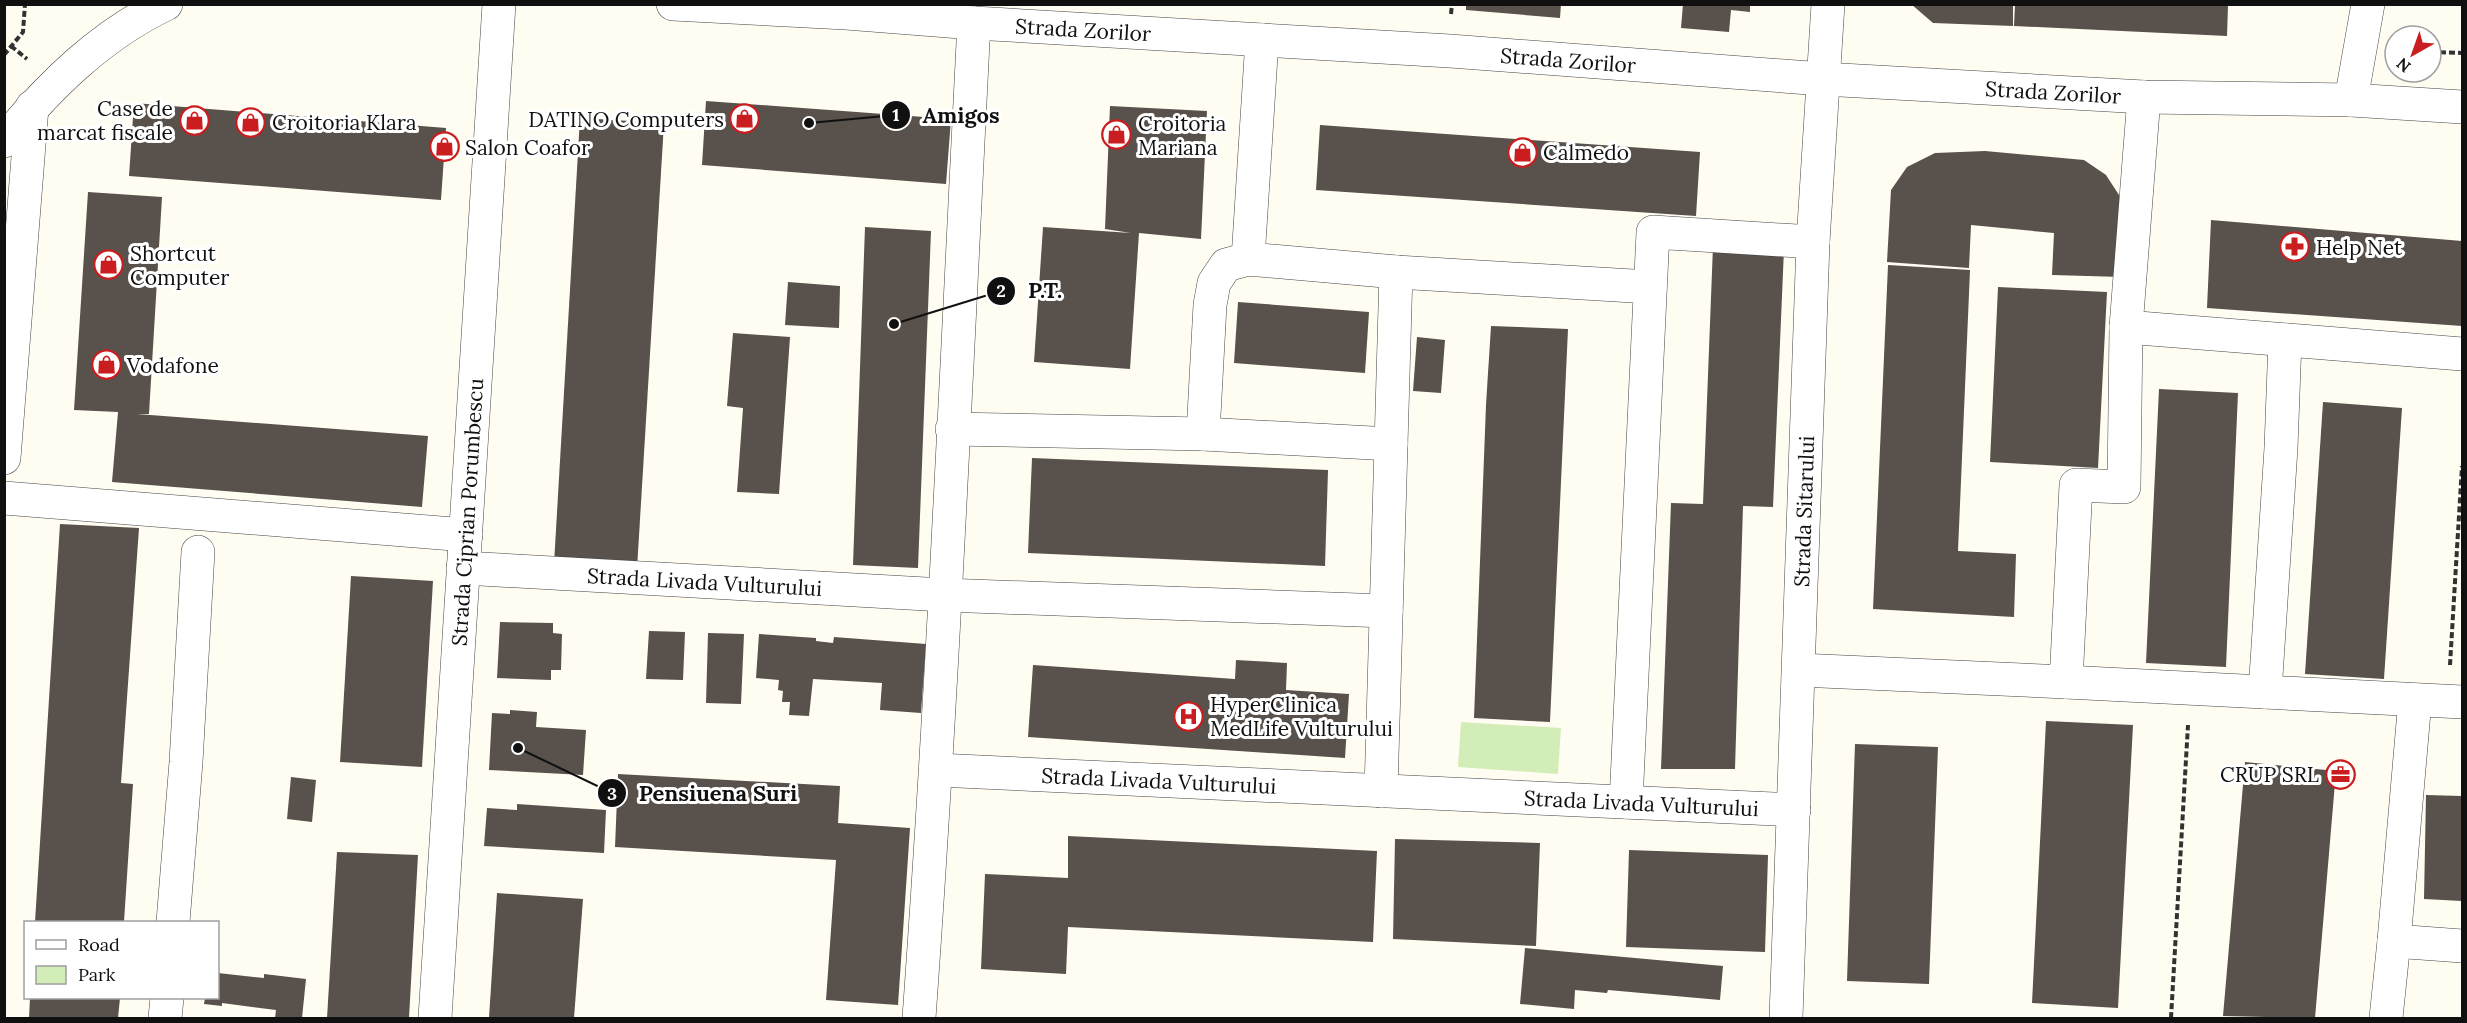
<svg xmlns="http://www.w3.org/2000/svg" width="2467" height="1023" font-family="Lora,serif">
<rect width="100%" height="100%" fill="#fffdf2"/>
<path fill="#d2edb8" d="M1461,722l100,6 -3,46 -100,-7z"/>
<g fill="#59514b">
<path d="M1466,4h95l-1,14 -94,-8z"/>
<path d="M1683,4h67v8l-19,-2 -2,22 -48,-4z"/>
<path d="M1911,4h102v22l-80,-3z"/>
<path d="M2015,4h213l-1,32 -213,-10z"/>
<path d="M706,101l245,18 -5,65 -244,-19z"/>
<path d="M134,103l312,25 -5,72 -312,-24z"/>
<path d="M1110,106l97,5 -6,128 -62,-6 -9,136 -96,-7 9,-135 88,6 -26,-4z"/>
<path d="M580,118l84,5 -27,446 -83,-5z"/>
<path d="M1320,125l380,27 -4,64 -380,-26z"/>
<path d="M1985,151l99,9 22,15 13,20 8,18 -5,64 -70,-2 2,-42 -83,-8 -2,43 -82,-6 4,-72 16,-23 28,-14z"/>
<path d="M88,192l74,5 -13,217h-12l291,22 -6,71 -310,-25 6,-70 -44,-2z"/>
<path d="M2211,220l251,21v85l-255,-18z"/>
<path d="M865,227l66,4 -13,337 -65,-3z"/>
<path d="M1713,246l71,3 -11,258 -30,-1 -8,263h-74l10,-266 32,1z"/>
<path d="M1888,265l82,5 -12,281 58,3 -2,63 -141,-8z"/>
<path d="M788,282l52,4 -1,42 -54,-3z"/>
<path d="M1998,287l109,5 -9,176 -108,-6z"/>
<path d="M1238,302l131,10 -4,61 -131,-10z"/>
<path d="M1491,326l77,3 -18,393 -76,-4 12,-313z"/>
<path d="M733,333l57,4 -11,157 -42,-2 6,-84 -16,-2z"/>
<path d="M1417,337l28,3 -4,53 -28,-2z"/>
<path d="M2159,389l79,4 -12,274 -80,-4z"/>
<path d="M2323,402l79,6 -18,271 -79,-5z"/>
<path d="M1032,458l296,12 -3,96 -297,-13z"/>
<path d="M60,524l79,4 -18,255 12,1 -9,138h-89z"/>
<path d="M351,576l82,5 -11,186 -82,-5z"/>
<path d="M500,622l53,1v10l9,1 -1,36h-10v10l-54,-2z"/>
<path d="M649,631l36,1 -2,48 -37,-1z"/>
<path d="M708,633l36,1 -3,70 -35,-1z"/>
<path d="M759,634l57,4v3l17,2 1,-6 92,7 -5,69 -41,-3 2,-27 -69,-4 -4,37 -20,-1 1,-13h-8l1,-11 -5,-1 1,-10 -23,-2z"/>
<path d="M1236,660l51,3 -1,27 63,4 -4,64 -317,-21 5,-72 202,14z"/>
<path d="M510,710l27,2 -1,15 50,3 -3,45 -94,-5 3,-57 18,1z"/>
<path d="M2046,721l87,4 -15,283 -86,-5z"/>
<path d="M1855,744l83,3 -9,237 -82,-3z"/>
<path d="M2245,762l91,9 -21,247 -92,-2z"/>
<path d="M618,774l222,12 -2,37 72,5 -12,177 -72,-5 10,-140 -221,-13z"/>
<path d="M291,777l25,3 -4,42 -25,-3z"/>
<path d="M2426,795l36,1v105l-38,-2z"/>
<path d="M517,804l89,6 -2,43 -120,-7 3,-38 30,2z"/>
<path d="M1068,836l309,15 -4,91 -305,-15 -2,47 -85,-5 4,-95 83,4z"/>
<path d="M1395,839l145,4 -4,103 -143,-7z"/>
<path d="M1629,850l139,5 -3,97 -139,-5z"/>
<path d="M337,852l81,3 -9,163h-82z"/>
<path d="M497,893l86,6 -9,119h-85z"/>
<path d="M1525,948l198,18 -3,34 -112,-10 -1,3 -32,-3 -1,19 -54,-5z"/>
<path d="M218,973l46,5v-4l42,5 -4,39h-27l1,-8 -54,-7v3l-18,-2 1,-6h13z"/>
<path d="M30,998h90l-2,20h-89z"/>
</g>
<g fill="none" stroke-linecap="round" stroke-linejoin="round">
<defs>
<g id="minor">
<path id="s1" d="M673,4l173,9 128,10 476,28 373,28 321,18 207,3 111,7"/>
<path d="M2351,100l17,-96"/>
<path d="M4,141c46,-56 97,-106 162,-137"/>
<path d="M1248,259l14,-219"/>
<path d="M1396,272l254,15"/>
<path d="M2126,327l336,27"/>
<path d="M952,429l251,5 188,10"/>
<path d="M1203,434l7,-129 4,-22 12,-18 22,-6 148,13 -15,519"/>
<path d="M4,458l28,-351"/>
<path d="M4,498l462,37"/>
<path id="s2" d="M463,568l481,27 442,16"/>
<path d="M1799,670l267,12 10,-197 48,2 2,-160 18,-230"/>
<path d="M2066,682l396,20"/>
<path d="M2265,692l16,-244 4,-108"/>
<path id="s3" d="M937,770l857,40"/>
<path d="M1626,802l27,-570 160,10"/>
<path d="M173,922l13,-160 12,-210"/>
<path d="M2394,941l21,-241"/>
<path d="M165,1018l2,-20"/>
<path id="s4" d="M435,1018l64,-1014"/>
<path d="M919,1018c24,-331 38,-663 55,-995"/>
<path id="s5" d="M1786,1018l27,-776 15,-238"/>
<path d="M2386,1018l8,-77 68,5"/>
</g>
</defs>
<use href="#minor" stroke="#434343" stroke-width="34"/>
<g stroke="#323232" stroke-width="4" stroke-dasharray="6 3" stroke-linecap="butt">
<path d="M1451,14l1,-10"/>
<path d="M11,46l16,13"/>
<path d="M2431,52l31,1"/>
<path d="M4,55l19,-23 2,-28"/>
<path d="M2450,665l12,-199"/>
<path d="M2171,1018l17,-293"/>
</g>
<use href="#minor" stroke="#fff" stroke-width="33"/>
</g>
<defs>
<symbol id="shop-ring" viewBox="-11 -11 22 22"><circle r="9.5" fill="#fff" stroke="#ca1d1f" stroke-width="1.5"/><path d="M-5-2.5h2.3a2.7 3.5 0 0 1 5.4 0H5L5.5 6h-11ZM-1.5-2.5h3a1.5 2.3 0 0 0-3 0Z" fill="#ca1d1f"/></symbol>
<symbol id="pharmacy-ring" viewBox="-11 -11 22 22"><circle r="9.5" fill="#fff" stroke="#ca1d1f" stroke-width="1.5"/><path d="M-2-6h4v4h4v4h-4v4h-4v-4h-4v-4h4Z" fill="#ca1d1f"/></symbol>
<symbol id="hospital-ring" viewBox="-11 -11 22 22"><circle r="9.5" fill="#fff" stroke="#ca1d1f" stroke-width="1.5"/><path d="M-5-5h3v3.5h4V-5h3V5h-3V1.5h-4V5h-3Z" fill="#ca1d1f"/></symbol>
<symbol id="office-ring" viewBox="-11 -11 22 22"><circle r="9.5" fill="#fff" stroke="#ca1d1f" stroke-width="1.5"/><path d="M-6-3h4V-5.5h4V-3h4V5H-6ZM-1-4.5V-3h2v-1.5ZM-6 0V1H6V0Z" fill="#ca1d1f"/></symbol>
</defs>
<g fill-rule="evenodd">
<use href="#shop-ring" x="728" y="102" width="33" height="33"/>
<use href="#shop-ring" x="178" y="104" width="33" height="33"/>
<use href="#shop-ring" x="234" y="106" width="33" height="33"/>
<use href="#shop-ring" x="1100" y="118" width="33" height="33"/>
<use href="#shop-ring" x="428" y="130" width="33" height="33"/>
<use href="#shop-ring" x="1506" y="136" width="33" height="33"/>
<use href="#pharmacy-ring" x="2278" y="230" width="33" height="33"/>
<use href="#shop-ring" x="92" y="248" width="33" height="33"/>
<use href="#shop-ring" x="90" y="348" width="33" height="33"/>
<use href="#hospital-ring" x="1172" y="700" width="33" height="33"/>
<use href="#office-ring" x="2324" y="758" width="33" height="33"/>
</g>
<g text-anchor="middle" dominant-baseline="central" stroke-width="6" stroke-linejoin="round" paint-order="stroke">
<g font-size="21" fill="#101010" stroke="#fff">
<text stroke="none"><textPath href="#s1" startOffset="411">Strada Zorilor</textPath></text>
<text stroke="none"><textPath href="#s1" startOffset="897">Strada Zorilor</textPath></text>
<text stroke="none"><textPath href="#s1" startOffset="1383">Strada Zorilor</textPath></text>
<text stroke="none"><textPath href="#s4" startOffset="507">Strada Ciprian Porumbescu</textPath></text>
<text stroke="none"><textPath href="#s5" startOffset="507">Strada Sitarului</textPath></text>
<text stroke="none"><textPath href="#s2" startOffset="242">Strada Livada Vulturului</textPath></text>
<text stroke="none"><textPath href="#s3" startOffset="222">Strada Livada Vulturului</textPath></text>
<text stroke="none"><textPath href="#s3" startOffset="705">Strada Livada Vulturului</textPath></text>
</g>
<g font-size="21" fill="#101010" stroke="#fff" text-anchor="start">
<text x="173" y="108" text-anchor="end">Case de<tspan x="173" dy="24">marcat fiscale</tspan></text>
<text x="724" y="119" text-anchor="end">DATINO Computers</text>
<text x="272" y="122">Croitoria Klara</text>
<text x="1138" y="123">Croitoria<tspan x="1138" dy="24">Mariana</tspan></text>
<text x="465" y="147">Salon Coafor</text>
<text x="1543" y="152">Calmedo</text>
<text x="2316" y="247">Help Net</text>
<text x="130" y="253">Shortcut<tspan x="130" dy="24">Computer</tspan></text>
<text x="127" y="365">Vodafone</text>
<text x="1210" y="704">HyperClinica<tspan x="1210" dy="24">MedLife Vulturului</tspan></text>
<text x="2319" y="774" text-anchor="end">CRUP SRL</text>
</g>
</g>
<path fill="none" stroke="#101010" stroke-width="2" d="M809 123L896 115M894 324L1001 291M518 748L612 793"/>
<g fill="#101010" stroke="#fff" stroke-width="2">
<circle cx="809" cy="123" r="6"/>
<circle cx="894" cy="324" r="6"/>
<circle cx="518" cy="748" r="6"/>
<circle cx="896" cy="115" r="15"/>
<circle cx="1001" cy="291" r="15"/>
<circle cx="612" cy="793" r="15"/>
</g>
<g font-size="18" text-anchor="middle" font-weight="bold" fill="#fff">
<text x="896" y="121">1</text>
<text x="1001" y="297">2</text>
<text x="612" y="800">3</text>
</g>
<g font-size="22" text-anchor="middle" font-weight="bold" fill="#101010" stroke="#fff" stroke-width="6" stroke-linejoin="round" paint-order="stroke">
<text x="961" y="123">Amigos</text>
<text x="1045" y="298">P.T.</text>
<text x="718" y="801">Pensiuena Suri</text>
</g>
<rect width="2467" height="1023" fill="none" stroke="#101010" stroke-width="12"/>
<rect x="24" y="921" width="195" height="78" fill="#ffffff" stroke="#9f9f9f" stroke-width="1.5"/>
<rect x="36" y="940" width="30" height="9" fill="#ffffff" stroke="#9f9f9f" stroke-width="1.5"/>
<text x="78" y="951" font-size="18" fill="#101010">Road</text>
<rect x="36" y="966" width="30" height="18" fill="#d2edb8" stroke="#9f9f9f" stroke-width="1.5"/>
<text x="78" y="981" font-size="18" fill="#101010">Park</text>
<g transform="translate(2413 54) rotate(220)"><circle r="28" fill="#ffffff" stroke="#9f9f9f" stroke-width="1.5"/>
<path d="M0-4.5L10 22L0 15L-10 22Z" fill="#ca1d1f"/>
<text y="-9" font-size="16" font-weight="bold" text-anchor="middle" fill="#101010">N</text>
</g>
</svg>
